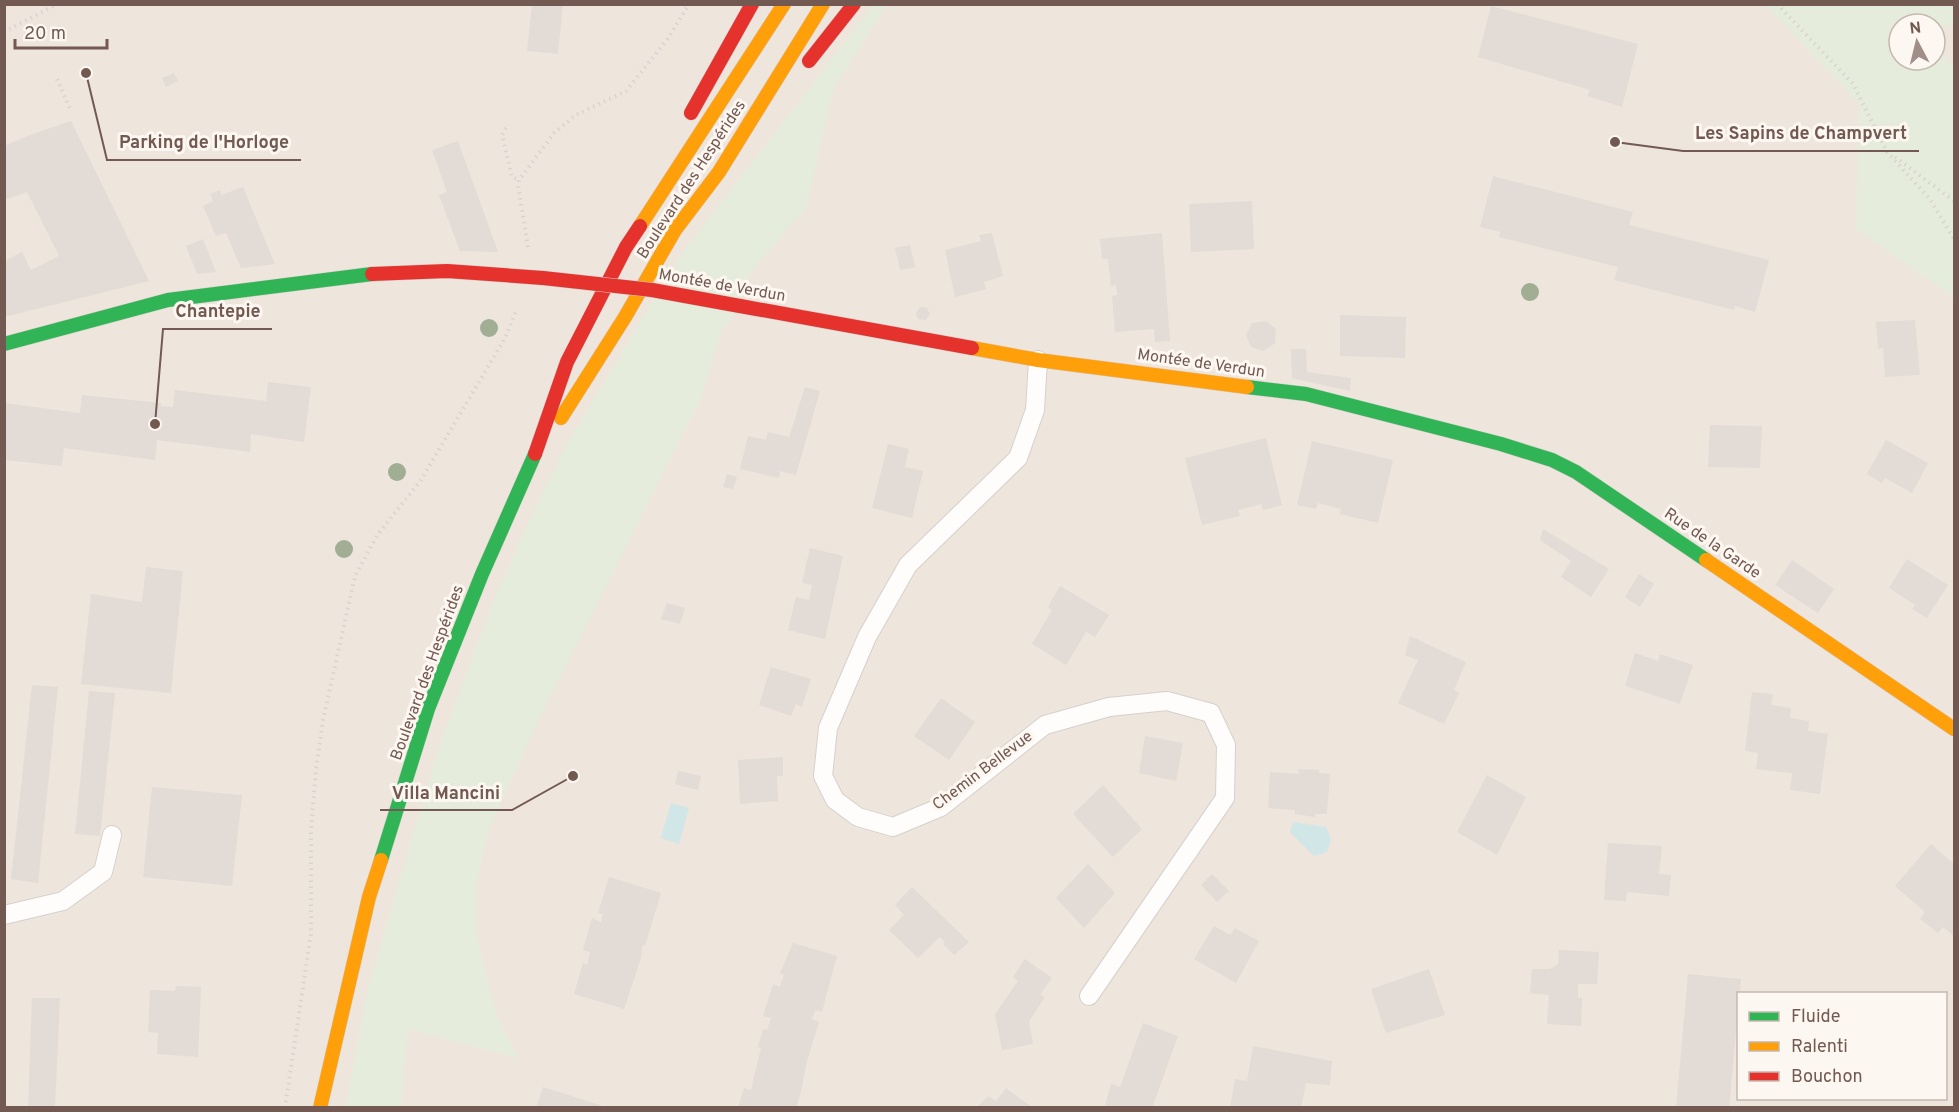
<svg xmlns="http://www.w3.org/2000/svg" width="1959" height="1112" font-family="Overpass,sans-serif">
<rect width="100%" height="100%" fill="#f6f3ee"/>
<path fill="#eee5dd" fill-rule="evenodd" d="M5,5h1949v1102l-1949,1zM1899,24h36v36h-36zM1738,994h208v104h-208z"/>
<g fill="#e6ecdb" fill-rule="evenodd">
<path d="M873,5h14l-54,86 -27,118 -56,65 -10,32 -18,24 -22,71 -160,316 -51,112 -13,57 1,52 20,78 21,42 -110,-29 -7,78 -56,1 22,-117 72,-245 54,-145 44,-98 28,-56 114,-190z"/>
<path d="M1765,5h189v17l-14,8 2,23 12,15v230l-98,-69 3,-125zM1899,24h36v36h-36z"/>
</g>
<g fill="#d1e6e6">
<path d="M671,803l18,5 -10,36 -18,-6z"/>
<path d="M1293,822l33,5 5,12 -4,13 -13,4 -24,-24z"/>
</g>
<g fill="#e3dbd6">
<path d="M532,4h31l-5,50 -31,-3z"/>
<path d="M1491,6l147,38 -16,63 -35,-11 3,-6 -112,-33z"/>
<path d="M174,73l4,8 -12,6 -4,-9z"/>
<path d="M71,121l78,160 -145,36v-56l18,-9 9,18 28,-14 -32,-64 -23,8v-54l23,-10z"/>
<path d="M458,141l40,111 -38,-1 -21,-56 8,-3 -15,-42z"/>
<path d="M1493,176l140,36 -4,13 140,35 -14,52 -20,-6 -1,4 -120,-30 4,-13 -119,-30 1,-5 -20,-5z"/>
<path d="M243,187l32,77 -34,4 -15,-35 -10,3 -13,-30 10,-5 -3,-7 10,-4 1,5z"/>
<path d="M1252,201l2,48 -63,3 -2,-48z"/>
<path d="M992,233l11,43 -19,6 2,7 -31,8 -10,-47 36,-9 -2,-6z"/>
<path d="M1162,233l8,108 -15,1 -1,-13 -39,3 -3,-36 5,-1 -1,-10 -5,1 -3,-27h-6l-2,-20z"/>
<path d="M203,239l13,33 -19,2 -11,-28z"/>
<path d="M910,245l5,22 -15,3 -5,-22z"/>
<path d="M920,307l7,1 3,6 -5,6 -7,-1 -2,-6z"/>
<path d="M1340,315l66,2 -1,41 -65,-2z"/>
<path d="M1915,320l5,55 -35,2 -2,-29 -5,1 -2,-27z"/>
<path d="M1266,321l10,8 -1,14 -11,8 -13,-4 -5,-12 6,-12z"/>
<path d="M1291,349h15l1,23 44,6 -1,13 -58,-13z"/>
<path d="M268,382l43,5 -7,55 -53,-8 -1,18 -93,-12 -2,20 -91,-12 -2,18 -58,-6v-57l76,10 2,-18 79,8v3l12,1 2,-17 91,11z"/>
<path d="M805,387l15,4 -24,84 -16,-4 -1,7 -39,-9 8,-33 18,4 2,-8 21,5z"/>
<path d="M1710,425l52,1 -2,42 -52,-1z"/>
<path d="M1266,438l16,67 -19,5 -2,-6 -23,6 2,6 -38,9 -17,-67z"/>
<path d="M1886,440l42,23 -16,30 -27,-15 -3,5 -15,-9z"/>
<path d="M1312,441l81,19 -15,63 -38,-9 1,-5 -23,-6 -2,6 -19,-4z"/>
<path d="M888,444l21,5 -4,18 18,4 -11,47 -40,-10z"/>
<path d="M727,474l10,3 -4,12 -10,-2z"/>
<path d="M1543,529l66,40 -18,28 -30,-20 10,-16 -31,-21z"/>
<path d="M810,548l33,8 -18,83 -37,-9 8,-33 13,3 3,-15 -10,-2z"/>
<path d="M1907,559l41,26 -21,33 -15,-9 3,-4 -26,-17z"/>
<path d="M1792,560l42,29 -16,24 -43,-28z"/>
<path d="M146,567l37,4 -12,122 -90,-9 10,-90 51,8z"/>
<path d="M1639,574l15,10 -14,23 -15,-10z"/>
<path d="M1060,586l49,29 -14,22 -9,-5 -20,33 -34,-21 20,-34 -4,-3z"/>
<path d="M667,603l18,5 -5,16 -19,-5z"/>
<path d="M1410,636l56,26 -12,28 5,3 -15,31 -46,-21 20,-43 -13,-5z"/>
<path d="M1635,653l23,8 2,-7 33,11 -13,39 -55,-18z"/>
<path d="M771,667l40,12 -9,28 -6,-3 -5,12 -32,-11z"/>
<path d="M32,685l26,2 -20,196 -27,-4z"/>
<path d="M89,691l26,2 -15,143 -25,-2z"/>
<path d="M1752,692l21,2 -2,11 20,3 -1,10 19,3 -1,10 20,3 -8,60 -30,-4 2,-17 -36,-4 2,-16 -13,-2z"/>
<path d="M941,698l34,24 -26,38 -35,-24z"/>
<path d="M1145,736l38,7 -7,38 -37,-8z"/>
<path d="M783,757v19h-6l1,25 -38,3 -2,-44z"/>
<path d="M1298,769l21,1v3l11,1 -3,40h-12v3l-20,-3v-4l-27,-2 2,-36 29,2z"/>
<path d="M678,771l23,5 -3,14 -23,-6z"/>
<path d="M1487,775l39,22 -29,58 -40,-23z"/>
<path d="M1103,785l39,44 -29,28 -40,-43z"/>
<path d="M152,787l90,8 -10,91 -89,-9z"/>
<path d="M1608,843l54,3 -3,28 12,1 -2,21 -42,-4 -1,9 -22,-1z"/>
<path d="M1931,844l23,20v72l-11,-9 -5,6 -18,-14 5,-7 -30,-26z"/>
<path d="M1088,864l27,29 -31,35 -28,-30z"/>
<path d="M1212,874l17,17 -12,11 -16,-17z"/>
<path d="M609,877l52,16 -16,53 -3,-1 -1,13 -17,51 -50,-15 9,-31 4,2 3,-13 -7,-2 9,-32 9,4 2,-8 -5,-1z"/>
<path d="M912,887l57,55 -15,13 -11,-11 2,-2 -5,-5 -22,21 -29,-28 15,-15 -9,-10z"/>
<path d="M1214,926l16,9 5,-7 24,13 -23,42 -42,-24z"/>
<path d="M793,943l44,13 -15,56 -7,-2 -3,9 7,3 -12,39 -6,31 -5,16h-58l6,-20 7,2 10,-42 -3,-1 5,-18 4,1 4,-12 -8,-2 10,-32 7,3 4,-12 -4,-2z"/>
<path d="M1559,950l40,2 -2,32h-19v14h4l-1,28 -34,-2 2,-29 -19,-2 2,-24h18l8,-5z"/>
<path d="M1025,959l27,19 -12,17 5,2 -16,24 4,23 -31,6 -7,-36 23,-33 -5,-4z"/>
<path d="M1429,969l16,46 -59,18 -15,-44z"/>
<path d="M1688,974l53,5 -12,129h-53z"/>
<path d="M176,986l25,1 -3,70 -41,-3 1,-21 -10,-1 2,-42 25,1z"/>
<path d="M32,998h28l-5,110h-27z"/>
<path d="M1143,1023l35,13 -26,72h-40l-7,-3 6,-21 9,3z"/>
<path d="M1253,1046l79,15 -2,24 -24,-2 -5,25h-71l5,-29 12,2z"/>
<path d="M543,1087l63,20v1h-70z"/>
<path d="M1006,1088l27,20h-57l12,-12 8,5z"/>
</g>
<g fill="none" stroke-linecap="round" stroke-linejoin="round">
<defs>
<g id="lane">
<path d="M1038,360l-3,50 -17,48 -110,107 -41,72 -39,91 -5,48 12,24 23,17 35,10 48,-20 104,-82 64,-18 58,-6 44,12 15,32 -1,53 -136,198"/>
<path d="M4,915l59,-14 40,-29 9,-37"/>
</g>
<g id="fast">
<path d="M4,344l164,-44 204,-26"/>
<path d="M1247,387l59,7 195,50 51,16 24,12 130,88"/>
<path d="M381,860l47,-151 54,-135 53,-120"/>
</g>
<g id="slow">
<path d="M640,226l144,-222"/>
<path d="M972,348l66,12 209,27"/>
<path d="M561,418l64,-101 50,-87 44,-58 104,-168"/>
<path d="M1706,560l248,169"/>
<path d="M320,1108l49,-211 12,-37"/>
</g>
<g id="jam">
<path d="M809,61l45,-57"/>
<path d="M691,113l61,-109"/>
<path d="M372,274l75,-3 96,7"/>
<path d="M740,306l232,42"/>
<path d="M535,454l32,-92 59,-115 14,-21"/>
</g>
</defs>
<use href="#lane" stroke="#d6d0cc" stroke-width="20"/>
<use href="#fast" stroke="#d6ceca" stroke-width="15"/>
<use href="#slow" stroke="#d6ceca" stroke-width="15"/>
<use href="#jam" stroke="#d6ceca" stroke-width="15"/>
<g stroke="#dad3d0" stroke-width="4" stroke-dasharray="1.5 4.5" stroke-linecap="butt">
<path d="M1777,4l76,80 34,68 42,46 25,41"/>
<path d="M4,32l53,-28"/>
<path d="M57,79l14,32"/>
<path d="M506,128l-4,7 10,42 7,3"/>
<path d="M1895,157l59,44"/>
<path d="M528,247l-10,-62 1,-5 35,-47 22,-18 50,-24 41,-51 22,-36"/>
<path d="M285,1108l26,-175v-102l5,-62 7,-49 32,-144 23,-42 43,-54 84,-142 12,-29"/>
</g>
<use href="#lane" stroke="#fefdfc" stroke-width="18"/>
<use href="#fast" stroke="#30b455" stroke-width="14"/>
<use href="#slow" stroke="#ff9f0a" stroke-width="14"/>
<use href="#jam" stroke="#e5322d" stroke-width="14"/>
<defs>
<path id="jam-bridge" d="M543,278l109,12 88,16"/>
</defs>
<use href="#jam-bridge" stroke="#d6ceca" stroke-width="15" stroke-linecap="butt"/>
<use href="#jam-bridge" stroke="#e5322d" stroke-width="14"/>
</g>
<g fill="#a1ae94">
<circle cx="1530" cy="292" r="9"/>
<circle cx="489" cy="328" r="9"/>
<circle cx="397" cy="472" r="9"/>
<circle cx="344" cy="549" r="9"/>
</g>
<g text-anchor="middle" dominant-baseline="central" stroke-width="6" stroke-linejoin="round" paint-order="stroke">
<g font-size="16" fill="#725951" stroke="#fdf7f1">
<text transform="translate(692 180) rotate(-57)">Boulevard des Hespérides</text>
<text transform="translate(722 286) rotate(10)">Montée de Verdun</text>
<text transform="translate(1201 364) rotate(8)">Montée de Verdun</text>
<text transform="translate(1712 544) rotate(34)">Rue de la Garde</text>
<text transform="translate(428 673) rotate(-70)">Boulevard des Hespérides</text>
<text transform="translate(983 771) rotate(-37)">Chemin Bellevue</text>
</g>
</g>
<path fill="none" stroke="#725951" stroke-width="2" d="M1615 142L1683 151H1919M86 73L107 160H301M155 424L163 329H272M573 776L512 810H380"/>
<g fill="#725951" stroke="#fdf7f1" stroke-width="2">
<circle cx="1615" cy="142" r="6"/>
<circle cx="86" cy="73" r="6"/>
<circle cx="155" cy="424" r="6"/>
<circle cx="573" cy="776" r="6"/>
</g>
<g font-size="18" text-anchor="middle" font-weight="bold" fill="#725951" stroke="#fdf7f1" stroke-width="6" stroke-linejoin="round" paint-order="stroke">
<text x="1801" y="139">Les Sapins de Champvert</text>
<text x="204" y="148">Parking de l'Horloge</text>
<text x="218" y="317">Chantepie</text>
<text x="446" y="799">Villa Mancini</text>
</g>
<rect width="1959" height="1112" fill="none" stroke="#725951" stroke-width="12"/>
<rect x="1737" y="992" width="210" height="108" fill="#fdf7f1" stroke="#c5b8b1" stroke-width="1.5"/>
<rect x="1749" y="1012" width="30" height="9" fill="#30b455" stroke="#c5b8b1" stroke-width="1.5"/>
<text x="1791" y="1022" font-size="18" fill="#725951">Fluide</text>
<rect x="1749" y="1042" width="30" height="9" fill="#ff9f0a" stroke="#c5b8b1" stroke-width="1.5"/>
<text x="1791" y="1052" font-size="18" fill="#725951">Ralenti</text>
<rect x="1749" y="1072" width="30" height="9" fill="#e5322d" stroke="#c5b8b1" stroke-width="1.5"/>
<text x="1791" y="1082" font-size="18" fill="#725951">Bouchon</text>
<g transform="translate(1917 42) rotate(353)"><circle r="28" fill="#fdf7f1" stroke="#c5b8b1" stroke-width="1.5"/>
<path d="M0-4.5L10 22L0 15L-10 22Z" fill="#a08f88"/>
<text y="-9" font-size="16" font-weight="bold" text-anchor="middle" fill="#725951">N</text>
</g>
<path d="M15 39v9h92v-9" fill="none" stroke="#725951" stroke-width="3"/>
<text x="24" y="39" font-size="18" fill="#725951" stroke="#fdf7f1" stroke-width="4.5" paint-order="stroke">20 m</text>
</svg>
